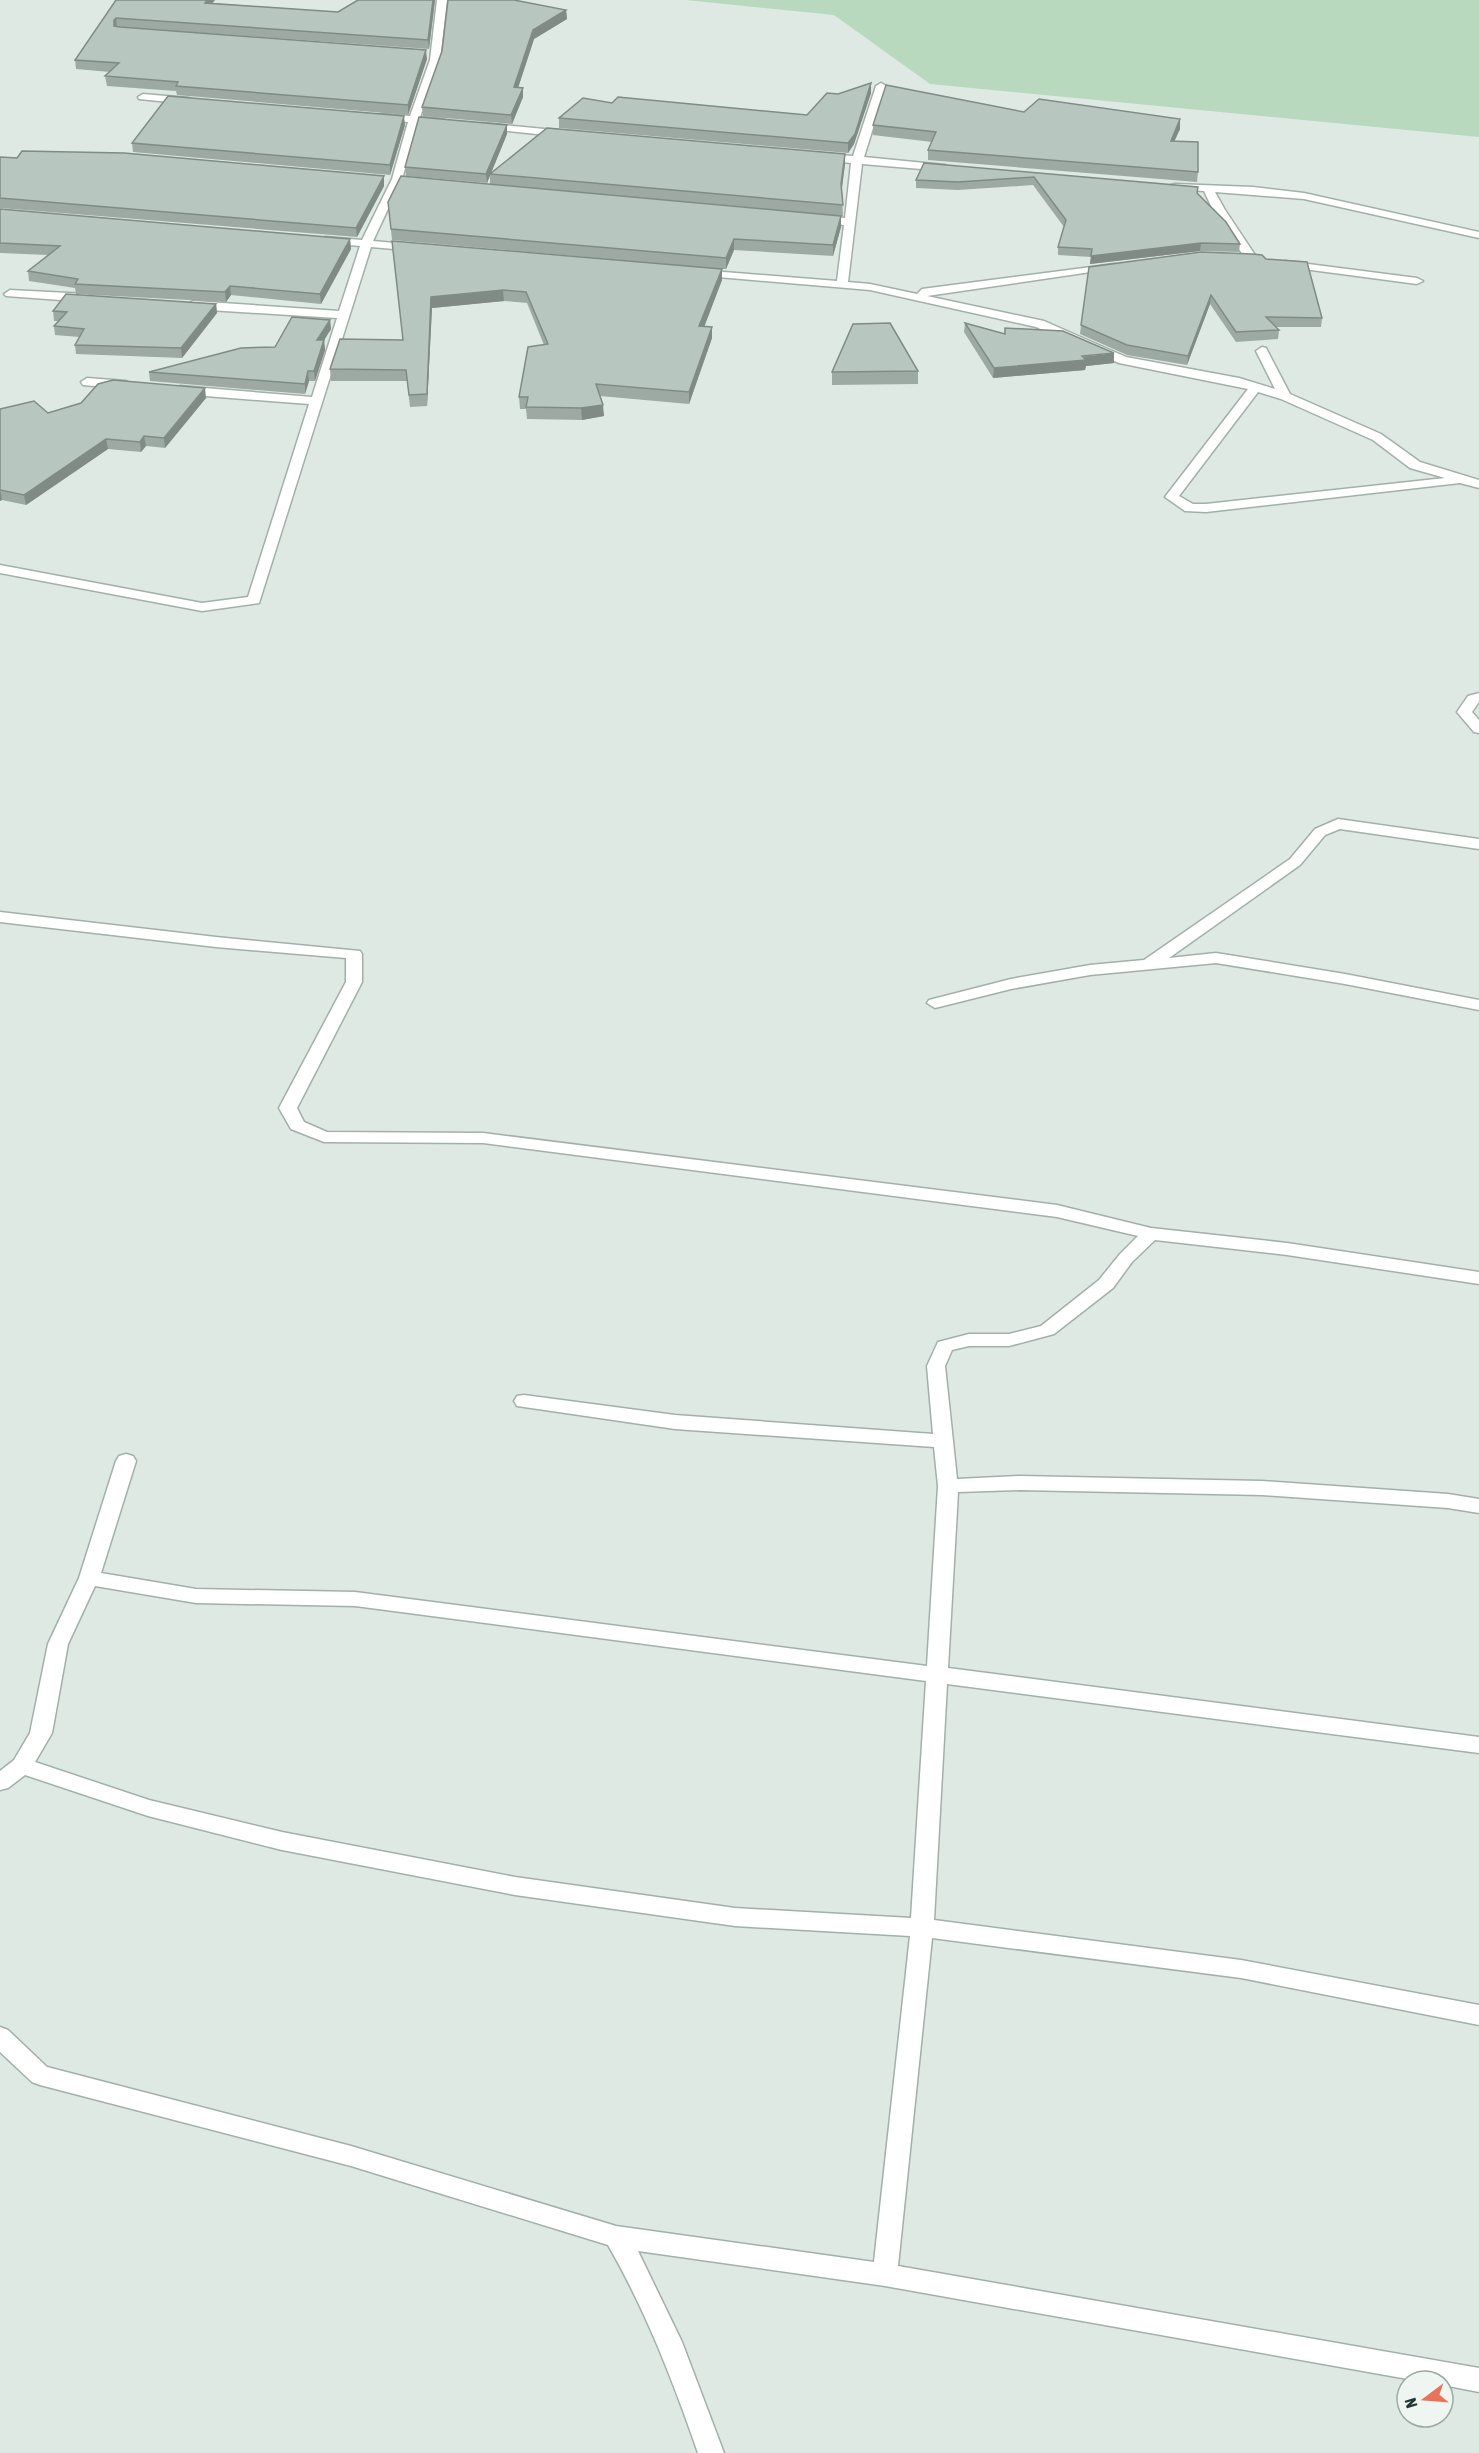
<svg xmlns="http://www.w3.org/2000/svg" width="1479" height="2453" font-family="'Asap Condensed',sans-serif">
<rect width="100%" height="100%" fill="#dee9e3"/>
<path fill="#b8d9be" d="M686,0h793v137l-549,-53 -96,-69z"/>
<g fill="none" stroke-linecap="round" stroke-linejoin="round">
<defs>
<g id="street">
<path d="M437,0h10l-7,60 -20,57 23,2 5,3 -5,3 -25,-2 -16,56 -29,62 44,4 6,3 -6,3 -46,-4 -112,356 -57,8 -202,-38v-8l202,38 46,-6 61,-193 -129,-10 -6,-4 6,-4 132,11 25,-79 -144,-9 -6,-4 6,-4 146,10 21,-65 -35,-3 -6,-3 6,-3 37,3 30,-61 16,-57 -27,-2 -5,-3 5,-3 29,2 20,-56z"/>
<path d="M881,83l5,3 -22,71 81,8 5,3 -5,3 -83,-7 -14,118 22,2 47,10 5,-5 193,-25v4l-4,1 -184,27 117,25 82,36 113,21 36,11 -19,-38 6,-4 4,1 24,46 91,40 39,28 59,18v8l-19,-5 -254,29 -21,-1 -20,-14 83,-108 -129,-26 -83,-36 -166,-37 -175,-15 -2,-2 6,-3 138,11 7,-56 -27,-4 -6,-3 6,-3 28,3 6,-55 -28,-3 -5,-3 5,-3 30,2 23,-70zM1258,392l23,7 92,41 37,28 35,10 -239,26h-13l-14,-8z"/>
<path d="M143,94l46,4 5,3 -5,3 -50,-5 -1,-2z"/>
<path d="M482,123l83,8 5,3 -5,3 -87,-9v-4z"/>
<path d="M1175,184l78,3 51,6 175,39v6l-175,-39 -89,-7 10,18 32,48 -6,3 -6,-3 -32,-48 -9,-19 -33,-2v-4z"/>
<path d="M1285,261l132,17 6,3 -6,3 -136,-18 -2,-2z"/>
<path d="M10,290l78,4 6,4 -6,4 -82,-6 -2,-2z"/>
<path d="M87,378l39,3 6,4 -6,4 -43,-4 -2,-3z"/>
<path d="M1479,693v9l-7,10 7,8v13l-5,-1 -17,-20 11,-16z"/>
<path d="M1338,819l141,20v10l-139,-20 -15,6 -25,30 -131,93 47,-5 129,21 134,26v10l-134,-26 -129,-21 -126,12 -79,14 -76,19 -8,-5 2,-3 82,-21 79,-14 54,-5 146,-101 25,-30z"/>
<path d="M0,912l216,25 144,14 2,3v28l-65,126 7,14 23,10 156,1 574,72 94,23 136,15 192,29v12l-192,-29 -132,-15 -23,22 -19,26 -59,46 -45,12h-40l-17,4 -7,16 12,113 63,-3 242,5 186,13 31,5v14l-31,-5 -186,-13 -242,-5 -62,2 -10,176 531,69v16l-532,-69 -13,236 307,40 238,45v20l-238,-47 -309,-40 -34,328 581,102v24l-36,-7v-4h-24l-534,-95 -247,-35 44,91 42,111h-26c-25,-72 -52,-142 -90,-208l-257,-79 -311,-81 -8,-3 -32,-30v-25l8,3 39,37 304,79 265,80 258,36 36,-326 -175,-10 -220,-31 -233,-45 -134,-34 -123,-41 -17,13 -8,2v-19l14,-11 16,-27 18,-89 31,-66 37,-117 3,-5 7,-2 7,2 3,5 -35,112 95,16 159,3 572,74 11,-180 -4,-39 -259,-18 -151,-22 -7,-1 -3,-5 3,-5 7,-1 151,20 258,19 -6,-68 11,-24 31,-8h40l32,-8 58,-46 21,-26 18,-18 -81,-19 -574,-74 -159,-1 -33,-13 -12,-21 67,-126v-24l-130,-11 -216,-25zM95,1586l101,17 159,3 571,75 -15,237 -176,-10 -220,-31 -233,-45 -133,-32 -114,-38 17,-29 16,-89z"/>
</g>
</defs>
<use href="#street" stroke="#a2b0aa" stroke-width="3"/>
<use href="#street" fill="#fff" fill-rule="evenodd"/>
</g>
<g fill="#9daaa4">
<path d="M116,0h99l-3,3 126,9 20,-12h77l-6,49 -311,-22 309,32 -19,56 -231,-20 -1,-4 -69,-5 -2,-10 5,-4 -34,-3 -1,-9z"/>
<path d="M566,10l1,9 -33,20 -16,49 5,9 -11,27 -89,-8 -1,-9 20,-56z"/>
<path d="M871,83v10l-17,51 -6,9 -289,-25v-10l53,-15 195,12 31,-21z"/>
<path d="M1024,112l156,17 -6,12 24,31 -1,10 -269,-22v-10l4,-8 -59,-7v-10z"/>
<path d="M405,125l-15,50 -257,-23 -1,-9z"/>
<path d="M507,125v9l-16,39 354,-9 -3,25 1,27 -353,-32v-9l-3,8 -81,-7 -1,-9z"/>
<path d="M0,157l384,19v10l-27,51 -357,-29z"/>
<path d="M924,163l273,30 43,51 -1,8 -39,-1 -110,13 1,-7 -33,-2v-8l6,-20 -31,-42 -75,5 -42,-2v-8z"/>
<path d="M388,202l453,14v11l-8,29 -99,-6 -8,19h-4v11l-18,46 8,12 -23,66 -89,-8 4,20 -22,4 -55,-1 -1,-10h-6l-1,-12 25,-52 -17,-42 -23,-2 -72,7 -5,98 -17,1 -3,-26h-76l-1,-12 73,-29 -10,-88 307,15 -308,-27z"/>
<path d="M0,209l350,30 1,10 -30,55 -90,-9 -5,7 -150,-8 -1,-6 -46,-7 -1,-10 20,-16 -48,-2z"/>
<path d="M1266,259l56,59 -1,9h-45l3,3 -1,9 -42,3 -26,-38 -23,61 -60,-10 -47,-21 1,-9z"/>
<path d="M216,304l1,9 -35,45 -106,-4 -1,-9 4,-8 -24,-2 -1,-9 5,-5h-5l-1,-10z"/>
<path d="M330,320l1,9 -7,11 1,10 -10,31h-6l-4,13 -155,-13 -1,-9 126,-25z"/>
<path d="M965,323l39,11 1,-6 109,35 -28,3 -1,4 -92,8 -29,-46z"/>
<path d="M918,371v13l-86,1v-13z"/>
<path d="M206,398l-41,50 -19,-2 -5,6 -33,-3 -82,56 -24,-5 -2,1v-92l48,4z"/>
</g>
<g fill="#808b86">
<path d="M207,0h8l-10,11v-8z"/>
<path d="M433,0h2l-6,49 -1,-9z"/>
<path d="M566,10l1,9 -33,20 -19,58 -1,-10 19,-57z"/>
<path d="M116,18l1,9 -2,2 -1,-9z"/>
<path d="M426,50l1,9 -19,56v-10z"/>
<path d="M871,83v10l-17,51 -6,9v-10z"/>
<path d="M523,88v9l-11,27 -1,-9z"/>
<path d="M404,116l1,9 -15,50v-10z"/>
<path d="M1180,119v10l-10,22 1,-10z"/>
<path d="M507,125v9l-20,49 -1,-9z"/>
<path d="M845,154v10l-4,30v-10z"/>
<path d="M384,176v10l-27,51 -1,-9z"/>
<path d="M841,216v11l-8,29v-11z"/>
<path d="M350,239l1,10 -30,55 -1,-10z"/>
<path d="M734,239v11l-8,19v-11z"/>
<path d="M1201,243l-1,8 -110,13 1,-8z"/>
<path d="M722,269v11l-22,58 -1,-12z"/>
<path d="M230,286l1,9 -5,7 -1,-10z"/>
<path d="M503,290l1,11 -72,7 -5,98v-12l4,-97z"/>
<path d="M1211,295l-1,9 -23,61 1,-9z"/>
<path d="M216,304l1,9 -35,45 -1,-10z"/>
<path d="M330,320l1,9 -13,21 -1,-10z"/>
<path d="M712,327v11l-23,66v-12z"/>
<path d="M324,340l1,10 -10,31 -1,-10z"/>
<path d="M1114,353v10l-28,3 -1,4 -92,8 1,-10z"/>
<path d="M308,371l1,10 -4,13v-10z"/>
<path d="M205,388l1,10 -41,50 -1,-10z"/>
<path d="M603,405l1,11 -22,4 -1,-12z"/>
<path d="M144,436l2,10 -5,6 -1,-10z"/>
<path d="M106,439l2,10 -82,56 -2,-10z"/>
<path d="M0,489l2,11 -2,1z"/>
</g>
<g fill="#b7c6bf" stroke="#808b86" stroke-width="1.5">
<path d="M116,0h91l-2,3 133,9 20,-12h75l-5,40 -312,-22 -2,2v6l6,1 306,23 -18,55 -232,-19 2,-4 -73,-6 14,-13 -44,-3z"/>
<path d="M448,0h66l52,10 -33,20 -19,57 9,1 -12,27 -89,-8 20,-56z"/>
<path d="M871,83l-16,51 -7,9 -289,-25 24,-20 29,5 6,-6 189,18 20,-22 11,1z"/>
<path d="M886,85l138,27 15,-13 141,20 -9,22 27,1v30l-270,-22 8,-18 -63,-7z"/>
<path d="M168,96l236,20 -14,49 -258,-22z"/>
<path d="M419,117l88,8 -21,49 -81,-7z"/>
<path d="M547,128l298,26 -4,30 2,21 -353,-31z"/>
<path d="M22,151l102,2 260,23 -28,52 -356,-30v-41l17,1z"/>
<path d="M924,163l274,24 -1,6 29,29 14,22 -39,-1 -110,13 1,-7 -34,-2 8,-27 -32,-43 -76,5 -42,-2z"/>
<path d="M401,176l440,40 -8,29 -99,-6 -8,19 -335,-29 -3,-27z"/>
<path d="M0,209l350,30 -30,55 -90,-8 -5,6 -150,-8 3,-5 -50,-8 32,-25 -60,-3z"/>
<path d="M392,241l330,28 -23,57 13,1 -23,65 -93,-8 7,21 -22,3 -55,-1 2,-10h-9l9,-50 20,-3 -22,-52 -23,-2 -72,7 -4,97 -18,1 -3,-25 -76,-1 10,-30 63,1z"/>
<path d="M1201,252l51,2 10,1 4,4 41,3 15,56 -56,-1 13,13 -43,2 -25,-37 -23,61 -61,-11 -46,-20 8,-58z"/>
<path d="M66,294l150,10 -35,44 -106,-3 9,-16 -30,-3 13,-14 -14,-1z"/>
<path d="M292,317l38,3 -13,20h7l-10,31h-6l-3,13 -156,-12 92,-24 34,-1z"/>
<path d="M890,323l28,48 -86,1 21,-48z"/>
<path d="M965,323l40,11v-6l58,3 51,22 -32,3 4,4 -92,8z"/>
<path d="M113,380l92,8 -41,50 -20,-2 -4,6 -34,-3 -82,56 -24,-5v-81l34,-8 14,12 33,-10 17,-19z"/>
</g>
<g transform="translate(1425 2399) rotate(254)"><circle r="28" fill="#eff6f2" stroke="#9daaa4" stroke-width="1.5"/>
<path d="M0-4.5L10 22L0 15L-10 22Z" fill="#ea725b"/>
<text y="-9" font-size="16" font-weight="bold" text-anchor="middle" fill="#213830">N</text>
</g>
</svg>
